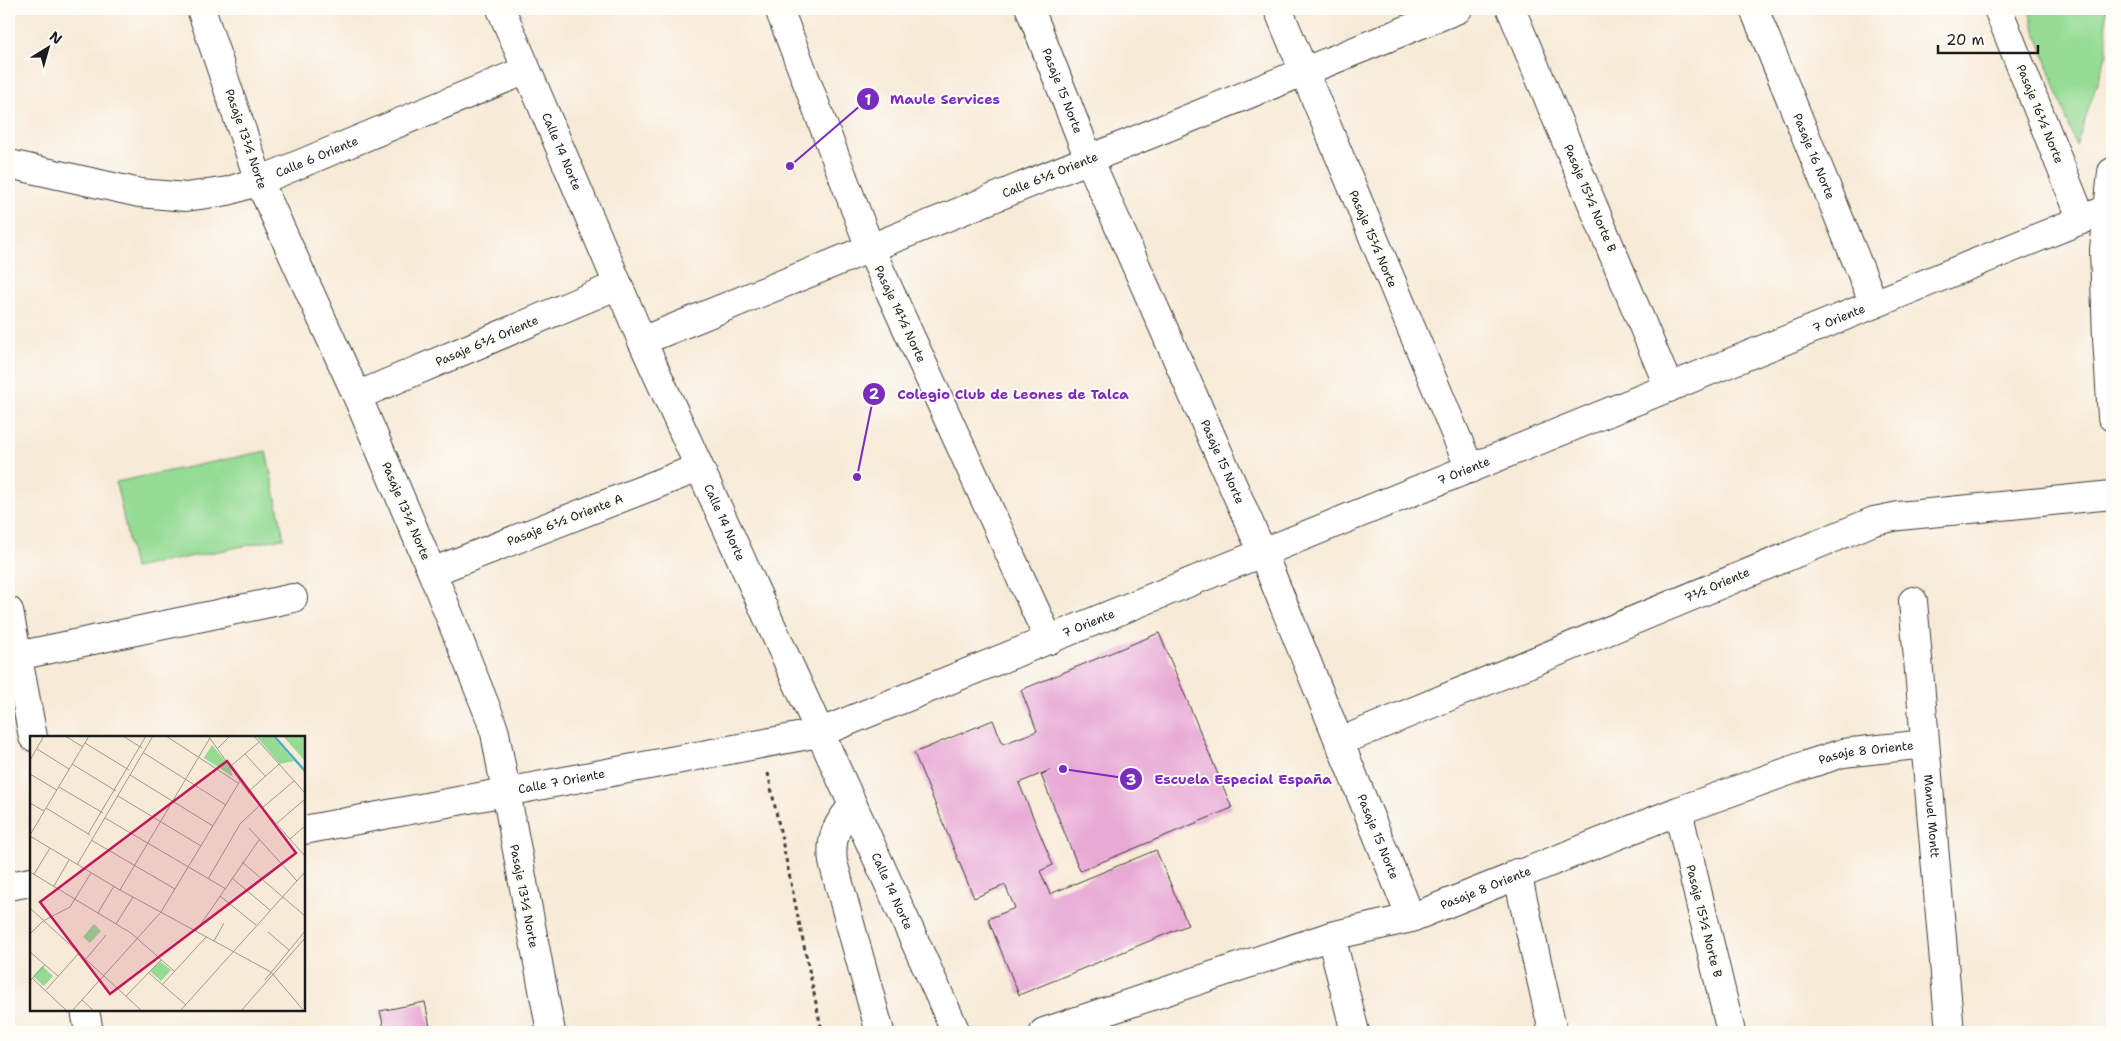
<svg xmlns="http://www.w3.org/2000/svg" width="2121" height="1041" font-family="'Shantell Sans',sans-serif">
<rect width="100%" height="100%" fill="#fdfcf7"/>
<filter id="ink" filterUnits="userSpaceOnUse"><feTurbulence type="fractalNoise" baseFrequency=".02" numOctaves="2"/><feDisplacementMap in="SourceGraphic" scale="10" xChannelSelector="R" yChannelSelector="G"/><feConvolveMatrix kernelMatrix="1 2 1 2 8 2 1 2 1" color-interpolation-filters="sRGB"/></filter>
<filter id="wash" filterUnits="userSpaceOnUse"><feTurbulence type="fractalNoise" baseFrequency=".0096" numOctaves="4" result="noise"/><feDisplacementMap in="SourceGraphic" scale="20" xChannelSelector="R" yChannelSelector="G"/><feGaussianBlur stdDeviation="1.12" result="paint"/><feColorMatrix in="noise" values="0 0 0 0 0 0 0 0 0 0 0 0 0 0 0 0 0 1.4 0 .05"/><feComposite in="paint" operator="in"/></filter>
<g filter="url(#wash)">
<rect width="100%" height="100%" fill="#f7ead7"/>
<g fill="#95db94" stroke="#587c58">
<path d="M2028,9h78l1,44 -31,93z"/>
<path d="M266,451l18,87 -150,30 -18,-86z"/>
</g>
<g id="blocks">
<g fill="#e8a9d5">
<path d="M1159,633l73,175 -152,63 -39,-96 9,-5 -31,13 34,82 -13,6 10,23 106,-44 32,75 -169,70 -31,-76 27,-11 -10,-23 -31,13 -60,-145 79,-33 10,24 34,-13 -16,-41z"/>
<path d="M425,1002l6,30h-46l-5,-21z"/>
</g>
</g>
</g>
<g filter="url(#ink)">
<use href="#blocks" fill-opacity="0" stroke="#3d3b38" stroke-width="1"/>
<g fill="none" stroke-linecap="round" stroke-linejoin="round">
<defs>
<g id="minor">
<path d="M201,9l58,172 98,215 75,176 57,143 6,18 56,299"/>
<path id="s1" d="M501,9l141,332 314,691"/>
<path d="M779,9l91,239 179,392"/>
<path id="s2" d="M1030,9l59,150 174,395 148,364"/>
<path d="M1278,9l192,460"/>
<path d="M1511,9l158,379"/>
<path id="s3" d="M1754,9l120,295"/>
<path d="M1998,9l84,211"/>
<path id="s4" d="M9,164l131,29 46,4 42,-6 31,-10 267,-111"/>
<path d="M2112,172l-8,78 3,88 5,79"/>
<path d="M642,341l816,-332"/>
<path d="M357,396l261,-111"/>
<path d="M432,572l266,-104"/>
<path id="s5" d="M1913,601l37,431"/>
<path d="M9,611l24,126"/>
<path d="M17,656l276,-58"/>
<path d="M1339,742l535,-221 25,-5 213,-21"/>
<path d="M853,806c-16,17 -23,32 -20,56l47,170"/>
<path d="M1678,811l53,221"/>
<path id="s6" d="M304,830l515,-97 1289,-524"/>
<path d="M1517,873l36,159"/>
<path d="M9,886l22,-4"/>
<path d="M1331,936l24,96"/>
<path d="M85,1010l4,22"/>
<path id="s7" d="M1044,1032l287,-96 80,-18 267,-107 125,-45 40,-13 82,-9"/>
</g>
</defs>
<use href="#minor" stroke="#3d3b38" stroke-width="30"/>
<path stroke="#3d3b38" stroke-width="3" stroke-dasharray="4 4" stroke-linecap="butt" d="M768,773l54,259"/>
<use href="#minor" stroke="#fff" stroke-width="28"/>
</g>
</g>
<g text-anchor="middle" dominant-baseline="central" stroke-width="4" stroke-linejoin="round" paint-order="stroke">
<g font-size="12" fill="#1c1c1c" stroke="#fdfcf7">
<text stroke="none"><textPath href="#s2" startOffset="88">Pasaje 15 Norte</textPath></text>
<text transform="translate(2040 114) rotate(68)">Pasaje 16½ Norte</text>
<text transform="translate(246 139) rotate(71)">Pasaje 13½ Norte</text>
<text stroke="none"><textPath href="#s1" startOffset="155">Calle 14 Norte</textPath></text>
<text stroke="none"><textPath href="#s3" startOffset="159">Pasaje 16 Norte</textPath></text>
<text stroke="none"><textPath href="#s4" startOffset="318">Calle 6 Oriente</textPath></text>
<text transform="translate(1050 175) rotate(-22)">Calle 6½ Oriente</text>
<text transform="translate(1590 198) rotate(67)">Pasaje 15½ Norte B</text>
<text transform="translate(1373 239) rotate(67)">Pasaje 15½ Norte</text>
<text transform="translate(900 314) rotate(65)">Pasaje 14½ Norte</text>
<text stroke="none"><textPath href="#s6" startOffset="1625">7 Oriente</textPath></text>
<text transform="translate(487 341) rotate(-23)">Pasaje 6½ Oriente</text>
<text stroke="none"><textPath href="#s2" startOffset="492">Pasaje 15 Norte</textPath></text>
<text stroke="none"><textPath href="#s6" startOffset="1220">7 Oriente</textPath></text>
<text transform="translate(406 511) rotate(67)">Pasaje 13½ Norte</text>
<text transform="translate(565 520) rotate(-21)">Pasaje 6½ Oriente A</text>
<text stroke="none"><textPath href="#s1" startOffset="560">Calle 14 Norte</textPath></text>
<text transform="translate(1717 585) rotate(-23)">7½ Oriente</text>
<text stroke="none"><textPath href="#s6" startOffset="815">7 Oriente</textPath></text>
<text stroke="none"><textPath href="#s7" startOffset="870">Pasaje 8 Oriente</textPath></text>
<text stroke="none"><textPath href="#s6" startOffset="262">Calle 7 Oriente</textPath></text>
<text stroke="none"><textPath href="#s5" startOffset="216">Manuel Montt</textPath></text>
<text stroke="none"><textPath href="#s2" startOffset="898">Pasaje 15 Norte</textPath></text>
<text stroke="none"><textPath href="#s7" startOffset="465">Pasaje 8 Oriente</textPath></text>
<text stroke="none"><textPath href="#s1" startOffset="965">Calle 14 Norte</textPath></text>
<text transform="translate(524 896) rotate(79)">Pasaje 13½ Norte</text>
<text transform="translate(1704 921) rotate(76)">Pasaje 15½ Norte B</text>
</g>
</g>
<g transform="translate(30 736)">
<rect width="275" height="275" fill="#f7ead7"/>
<path d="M226,0h16l22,25 -14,3zM253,0h22v25zM182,9l18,22 3,10 -29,-19zM64,188l7,7 -11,12 -7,-6zM130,225l11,9 -10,11 -11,-10zM12,230l11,10 -9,10 -11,-10z" fill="#95db94"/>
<path fill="none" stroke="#46b0c5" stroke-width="2.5" d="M244,0l31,35"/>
<path fill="none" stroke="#9f988c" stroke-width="1" d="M35,0l18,11M93,0l19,12M136,0l72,47M224,0l51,57M179,1l39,55 57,64M55,7l44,27M188,12l12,-12M7,13l32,20M114,17l82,52M215,18l21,23M0,24l14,-24M42,28l44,27M202,29l27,-23M0,38l27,16M100,39l83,51M29,51l44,26M218,56l31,-28M88,60l83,50M0,67l14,8M16,72l44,27M232,72l32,-27M75,82l121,71M246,88l29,-25M219,92l48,53M58,98l58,-98M0,99l59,-99M0,100l90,54 151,82 33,39M260,103l15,-13M61,104l84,49M212,126l63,54M47,129l76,-129M0,136l101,61 43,38M4,138l16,-26M202,142l38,32M178,143l32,-55 20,-19M24,150l15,-26M90,154l90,-152M190,160l36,29M0,172l112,103M68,177l16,-27M86,188l17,-27M166,195l63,-91M238,196l21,18M0,198l13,-13 27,-14 21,-34M184,205l10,-18M0,216l28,24M56,223l20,-24M119,237l37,32M2,242l35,33M235,244l40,-49M0,245l15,-16M132,249l44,-48M16,254l33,-37M96,260l35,-36M52,264l12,11M42,275l89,-99 79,-131M150,275l125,-139M211,275l64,-73"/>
<path fill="#c2185b" fill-opacity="0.15" stroke="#c2185b" stroke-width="2.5" d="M197,25l69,92 -186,141 -70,-92z"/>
<rect width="275" height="275" fill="none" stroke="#1c1c1c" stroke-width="2.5"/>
</g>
<path fill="none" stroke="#7b2cbf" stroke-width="2" d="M790 166L868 99M857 477L874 394M1063 769L1131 779"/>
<g fill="#7b2cbf" stroke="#fdfcf7" stroke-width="2">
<circle cx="790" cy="166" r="5"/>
<circle cx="857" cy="477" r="5"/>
<circle cx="1063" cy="769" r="5"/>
<circle cx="868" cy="99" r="12"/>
<circle cx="874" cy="394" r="12"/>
<circle cx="1131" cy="779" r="12"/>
</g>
<g font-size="15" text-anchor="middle" font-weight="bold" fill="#fff">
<text x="868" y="105">1</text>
<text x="874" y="399">2</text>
<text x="1131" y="785">3</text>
</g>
<g font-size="14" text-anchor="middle" font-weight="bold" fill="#7b2cbf" stroke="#fdfcf7" stroke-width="4" stroke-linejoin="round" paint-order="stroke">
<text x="945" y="104">Maule Services</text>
<text x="1013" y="399">Colegio Club de Leones de Talca</text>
<text x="1243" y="784">Escuela Especial España</text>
</g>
<rect width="2121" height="1041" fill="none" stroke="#fdfcf7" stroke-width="30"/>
<g transform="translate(48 48) rotate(37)" stroke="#fdfcf7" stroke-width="4" paint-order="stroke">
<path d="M0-4L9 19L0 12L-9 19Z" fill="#1c1c1c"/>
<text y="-8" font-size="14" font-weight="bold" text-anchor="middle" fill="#1c1c1c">N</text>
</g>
<path d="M1938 45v8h100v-8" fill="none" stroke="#1c1c1c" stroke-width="2.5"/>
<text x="1946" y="45" font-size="15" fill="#1c1c1c" stroke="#fdfcf7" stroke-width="4" paint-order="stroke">20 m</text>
</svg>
